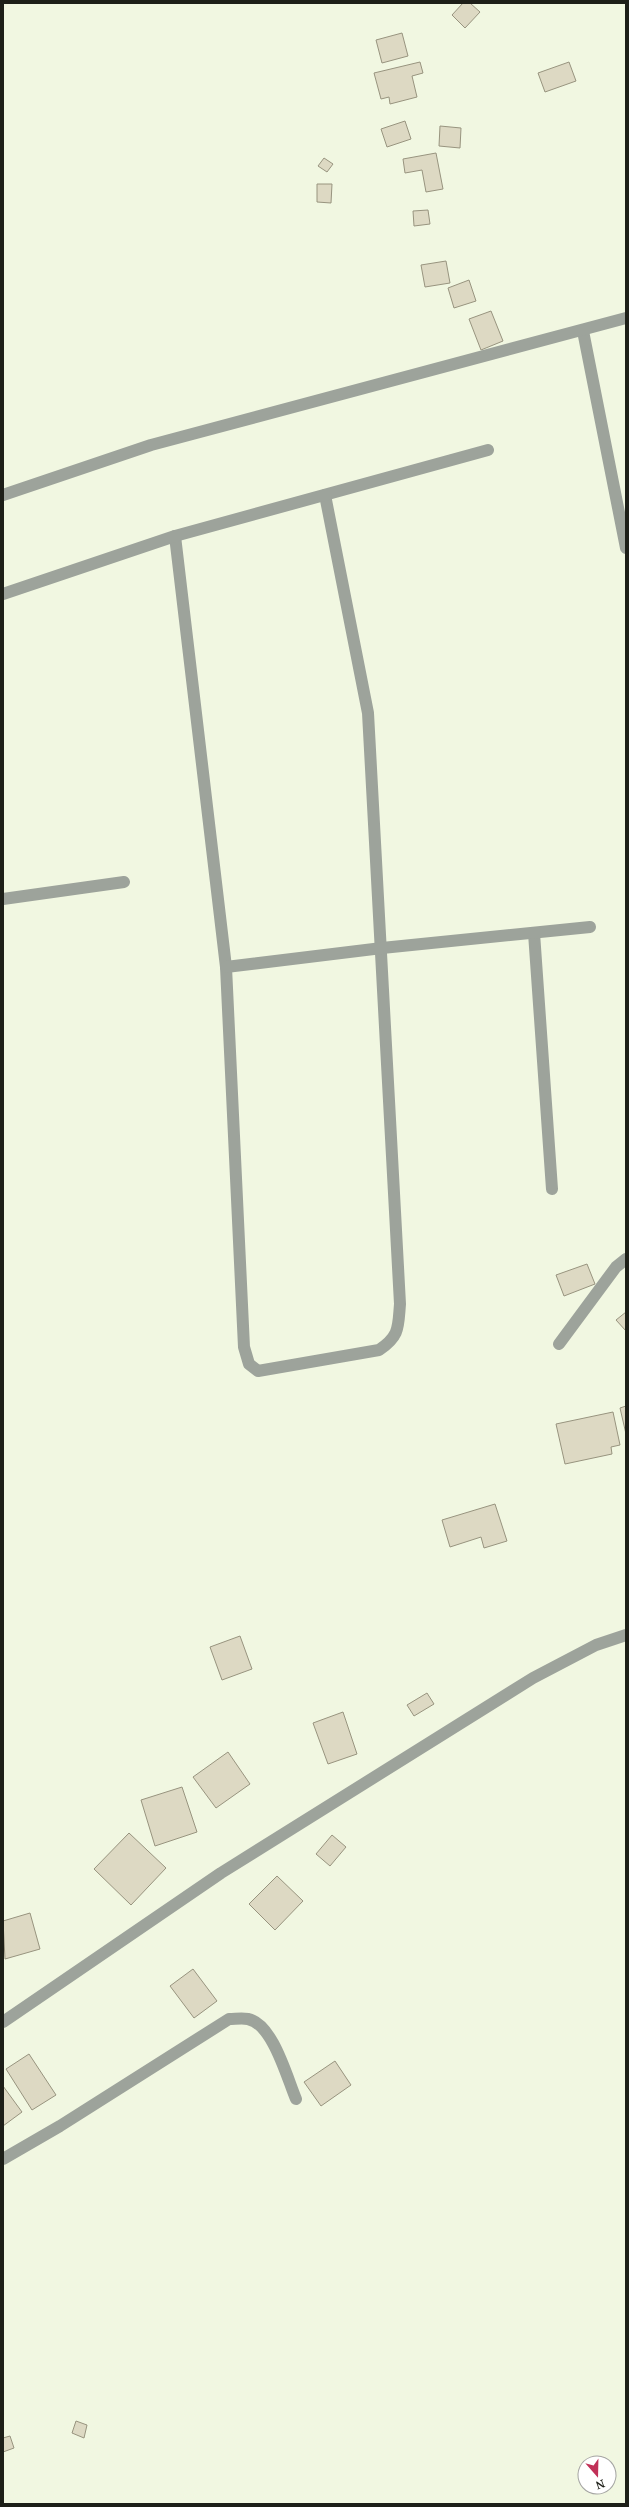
<svg xmlns="http://www.w3.org/2000/svg" width="629" height="2507" font-family="'Noto Serif',serif">
<rect width="100%" height="100%" fill="#f1f7e1"/>
<g fill="#ddd9c3" stroke="#98947f">
<path d="M463,3h7l10,9 -15,16 -13,-13z"/>
<path d="M402,33l6,23 -26,7 -6,-23z"/>
<path d="M420,62l3,11 -11,3 5,21 -27,7 -1,-7 -8,2 -7,-26z"/>
<path d="M569,62l7,19 -31,11 -7,-19z"/>
<path d="M405,121l6,18 -24,8 -6,-18z"/>
<path d="M440,126l21,2 -1,20 -21,-2z"/>
<path d="M436,153l7,36 -17,3 -4,-22 -17,3 -2,-14z"/>
<path d="M324,158l9,6 -6,8 -9,-6z"/>
<path d="M317,184h15l-1,19 -14,-1z"/>
<path d="M428,210l2,14 -16,2 -1,-15z"/>
<path d="M446,261l4,22 -25,4 -4,-22z"/>
<path d="M469,280l7,21 -22,7 -6,-20z"/>
<path d="M491,311l12,30 -22,9 -12,-31z"/>
<path d="M587,1264l8,20 -31,12 -8,-21z"/>
<path d="M626,1312v19l-10,-11z"/>
<path d="M626,1406v28l-6,-26z"/>
<path d="M613,1412l7,33 -9,2 1,7 -47,10 -9,-40z"/>
<path d="M495,1504l12,37 -23,7 -3,-11 -31,10 -8,-27z"/>
<path d="M240,1636l12,33 -30,11 -12,-33z"/>
<path d="M427,1693l7,11 -20,12 -7,-11z"/>
<path d="M343,1712l14,42 -29,10 -15,-41z"/>
<path d="M228,1752l22,32 -34,24 -23,-31z"/>
<path d="M182,1787l15,45 -42,14 -14,-46z"/>
<path d="M129,1833l37,35 -35,37 -37,-36z"/>
<path d="M332,1835l14,12 -16,19 -14,-12z"/>
<path d="M277,1876l26,25 -28,29 -26,-26z"/>
<path d="M30,1913l10,36 -35,10 -2,-38z"/>
<path d="M193,1969l24,32 -23,17 -24,-32z"/>
<path d="M29,2054l27,41 -24,15 -26,-41z"/>
<path d="M335,2061l16,24 -30,21 -17,-24z"/>
<path d="M3,2086l19,26 -19,14z"/>
<path d="M76,2421l11,4 -3,13 -12,-5z"/>
<path d="M10,2436l4,12 -11,4v-14z"/>
</g>
<g fill="none" stroke-linecap="round" stroke-linejoin="round">
<g stroke="#9da39b" stroke-width="12">
<path d="M583,331l43,217"/>
<path d="M3,495l148,-50 475,-127"/>
<path d="M175,536l51,431 18,380 5,17 9,7 121,-21c21,-14 19,-23 21,-46l-32,-591 -43,-218"/>
<path d="M3,594l172,-58 313,-86"/>
<path d="M3,899l121,-17"/>
<path d="M534,933l18,256"/>
<path d="M226,967l156,-19 208,-21"/>
<path d="M559,1344l57,-77 10,-8"/>
<path d="M3,2022l218,-149 312,-195 63,-33 30,-10"/>
<path d="M3,2159l57,-33 169,-107c6,0 13,-1 19,0 25,5 39,59 48,80"/>
</g>
</g>
<rect width="629" height="2507" fill="none" stroke="#1d1f18" stroke-width="8"/>
<g transform="translate(597 2475) rotate(160)"><circle r="19" fill="#ffffff" stroke="#a5a5a3"/>
<path d="M0-3L7 15L0 10L-7 15Z" fill="#c13158"/>
<text y="-6" font-size="11" font-weight="bold" text-anchor="middle" fill="#1d1f18">N</text>
</g>
</svg>
